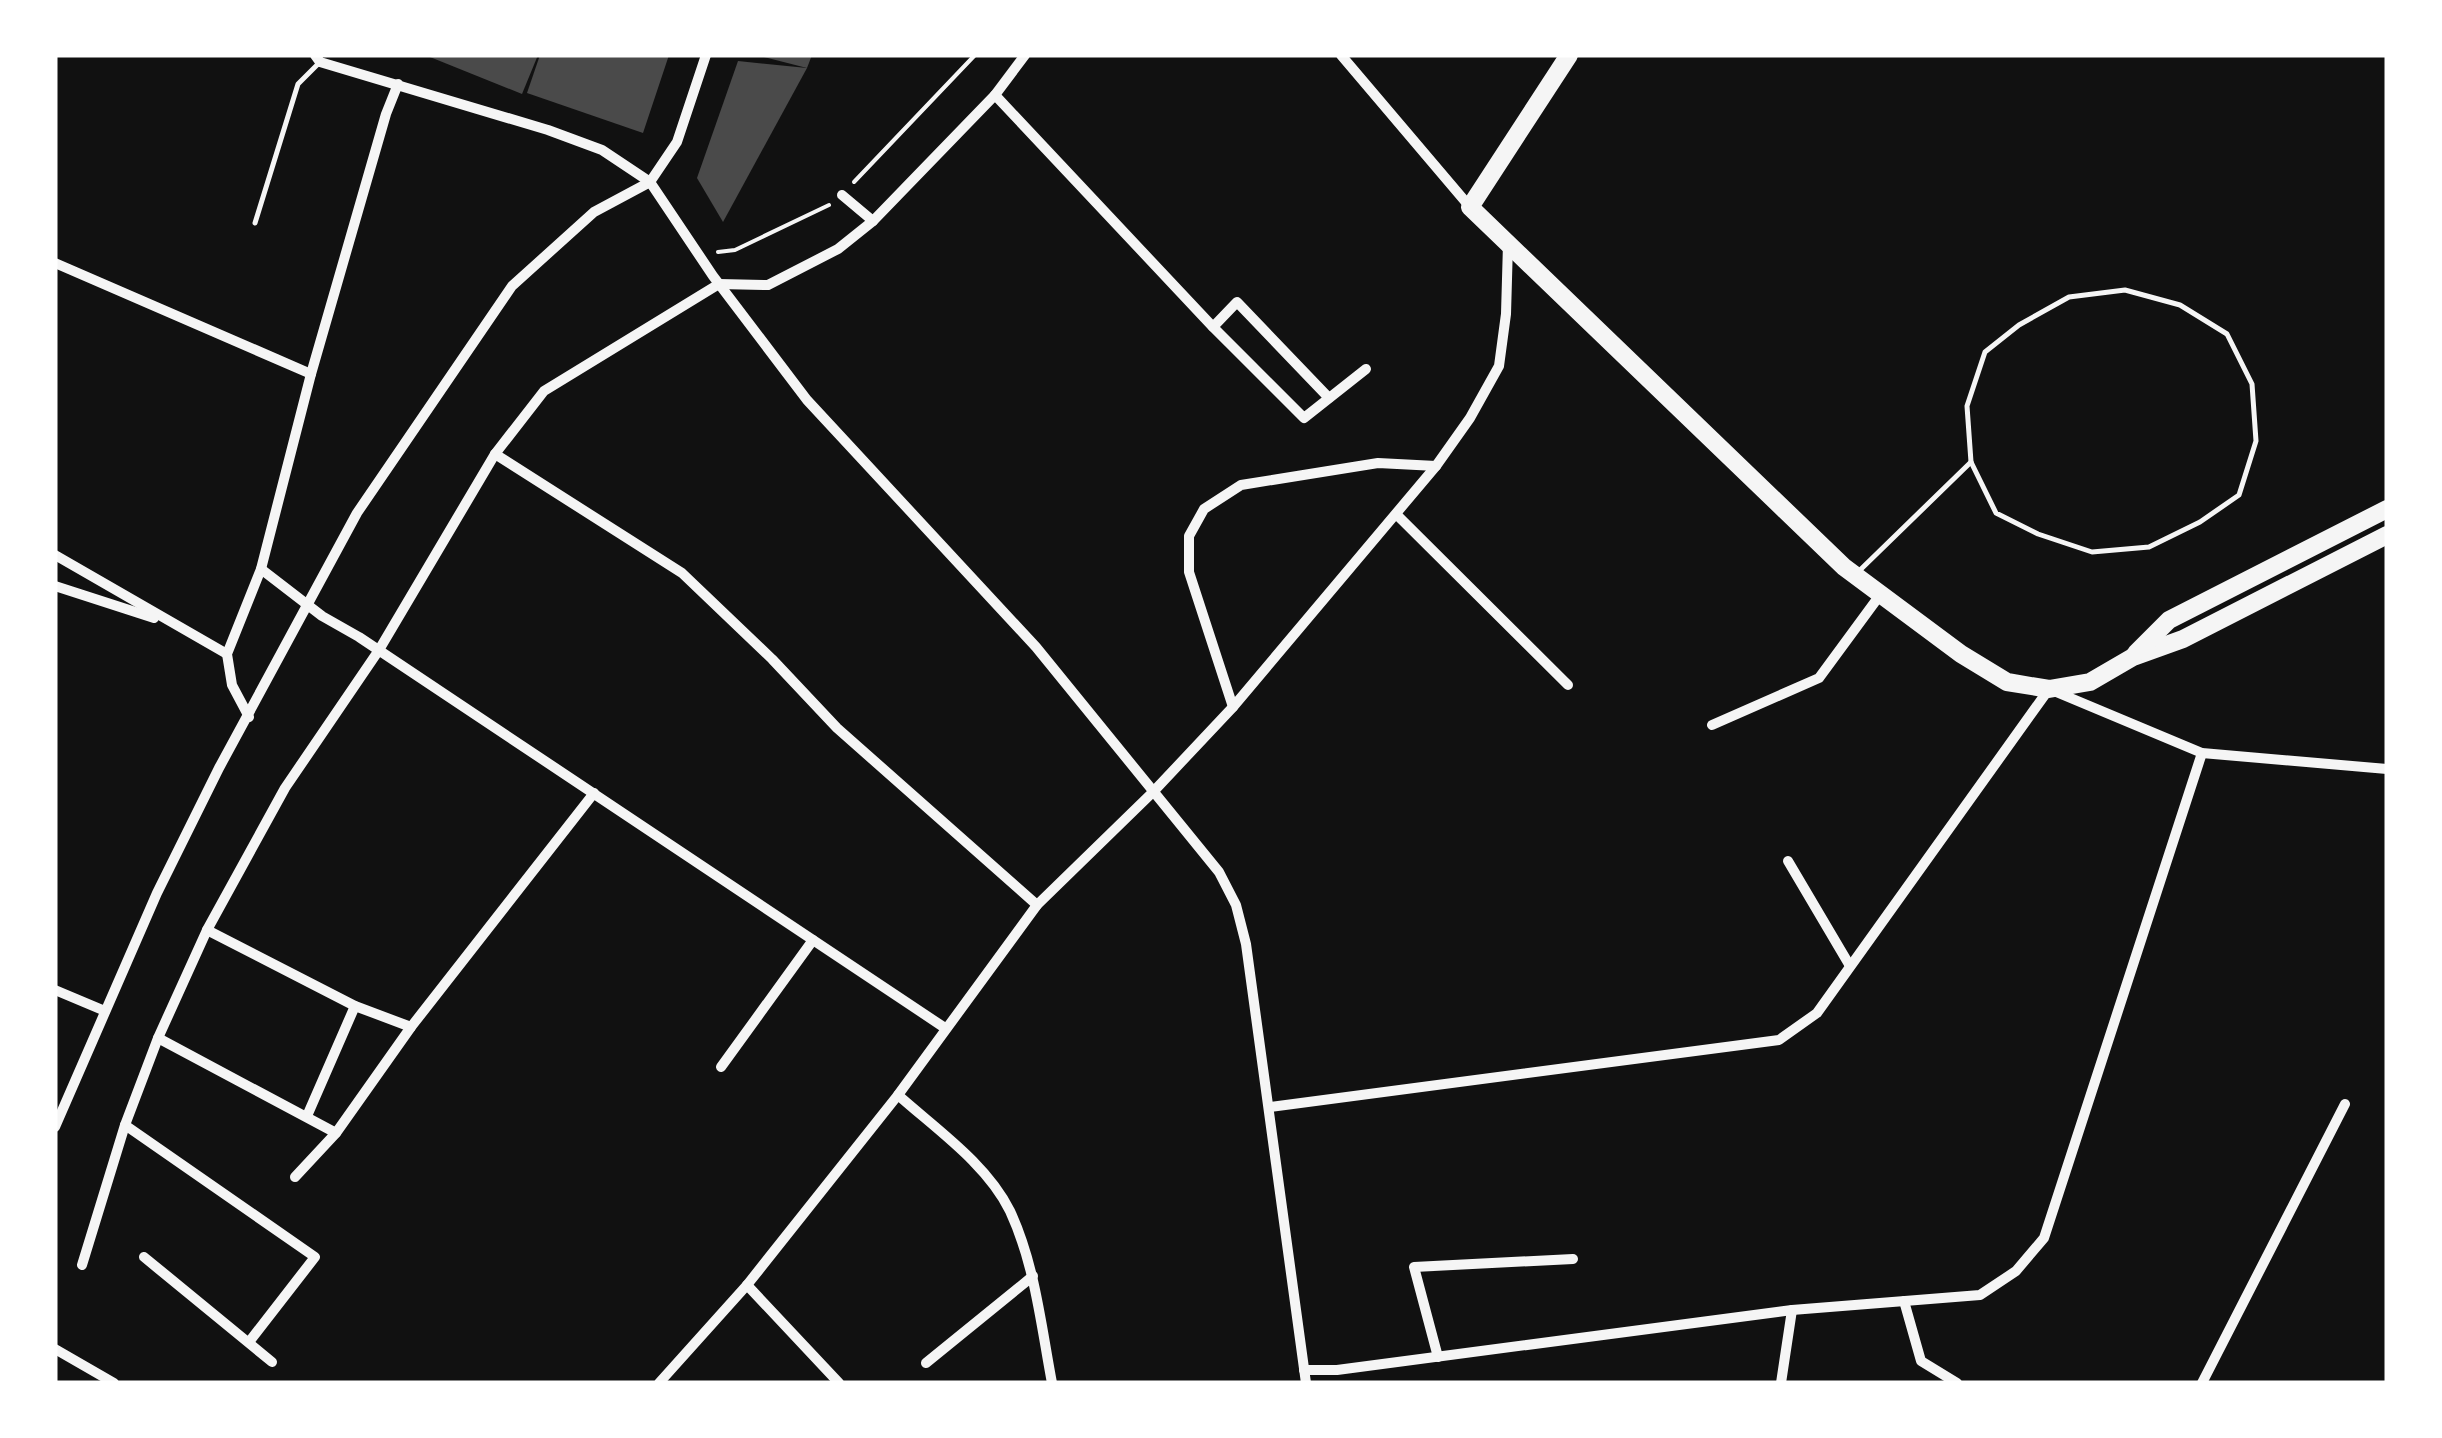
<svg xmlns="http://www.w3.org/2000/svg" width="2442" height="1438" font-family="'Open Sans',sans-serif">
<rect width="100%" height="100%" fill="#111"/>
<g fill="#4a4a4a">
<path d="M425,55h113l-16,39z"/>
<path d="M540,55h129l-26,78 -116,-40z"/>
<path d="M756,55h56l-5,13z"/>
<path d="M738,61l69,7 -84,154 -26,-44z"/>
</g>
<g fill="none" stroke-linecap="round" stroke-linejoin="round">
<g stroke="#f5f5f5" stroke-width="4">
<path d="M854,182l121,-127"/>
<path d="M718,252l17,-2 94,-45"/>
</g>
<g stroke="#f5f5f5" stroke-width="5">
<path d="M255,223l43,-139 22,-22"/>
<path d="M2125,290l55,15 47,29 25,50 4,57 -17,54 -39,27 -51,25 -57,5 -54,-18 -42,-21 -25,-51 -4,-56 18,-54 34,-27 50,-28z"/>
<path d="M1857,573l114,-111"/>
</g>
<g stroke="#f5f5f5" stroke-width="10">
<path d="M315,55l5,7 228,68 54,20 48,32 63,94 94,124 229,247 183,225 17,33 10,39 60,439"/>
<path d="M1341,55l129,152"/>
<path d="M995,95l218,232 91,91 62,-49"/>
<path d="M842,195l31,26"/>
<path d="M55,263l256,111"/>
<path d="M1213,327l24,-25 92,96"/>
<path d="M495,454l187,119 90,86 65,69 200,177"/>
<path d="M1397,515l171,170"/>
<path d="M55,555l172,99"/>
<path d="M261,569l61,47 37,21 586,391"/>
<path d="M55,586l99,32"/>
<path d="M1233,707l-44,-135v-36l15,-27 37,-24 137,-22 58,3"/>
<path d="M249,717l-17,-32 -5,-31 34,-85 50,-195 75,-260 12,-30"/>
<path d="M1712,725l107,-47 61,-83"/>
<path d="M1788,861l62,105"/>
<path d="M207,930l148,76 56,21"/>
<path d="M55,990l50,21"/>
<path d="M158,1038l178,95"/>
<path d="M721,1067l92,-127"/>
<path d="M898,1095c38,34 89,69 112,116 25,54 31,114 42,172"/>
<path d="M1270,1107l509,-67 38,-27 232,-324 153,64 185,16"/>
<path d="M307,1116l48,-110"/>
<path d="M125,1125l190,132 -66,85"/>
<path d="M55,1127l102,-234 62,-125 138,-255 155,-227 82,-74 56,-30 27,-40 29,-87"/>
<path d="M295,1177l41,-44 75,-106 183,-234"/>
<path d="M144,1257l128,105"/>
<path d="M82,1265l43,-140 33,-87 49,-108 78,-142 94,-138 116,-196 49,-63 175,-107 49,1 70,-36 35,-28 122,-126 30,-40"/>
<path d="M747,1285l92,98"/>
<path d="M1904,1301l17,60 36,22"/>
<path d="M55,1349l59,34"/>
<path d="M1438,1357l-24,-90 159,-8"/>
<path d="M926,1363l107,-87"/>
<path d="M1304,1370h33l455,-60 188,-15 36,-24 28,-33 158,-485"/>
<path d="M659,1383l88,-98 151,-190 139,-190 116,-113 80,-85 203,-241 34,-48 29,-52 7,-52 2,-70"/>
<path d="M1781,1383l11,-73"/>
<path d="M2202,1383l143,-279"/>
</g>
<g stroke="#f5f5f5" stroke-width="18">
<path d="M1569,55l-99,152 374,360 117,87 46,28 42,7 41,-7 43,-25 50,-18 204,-104"/>
<path d="M2136,653l33,-33 218,-111"/>
</g>
</g>
<rect width="2442" height="1438" fill="none" stroke="#ffffff" stroke-width="115"/>
</svg>
